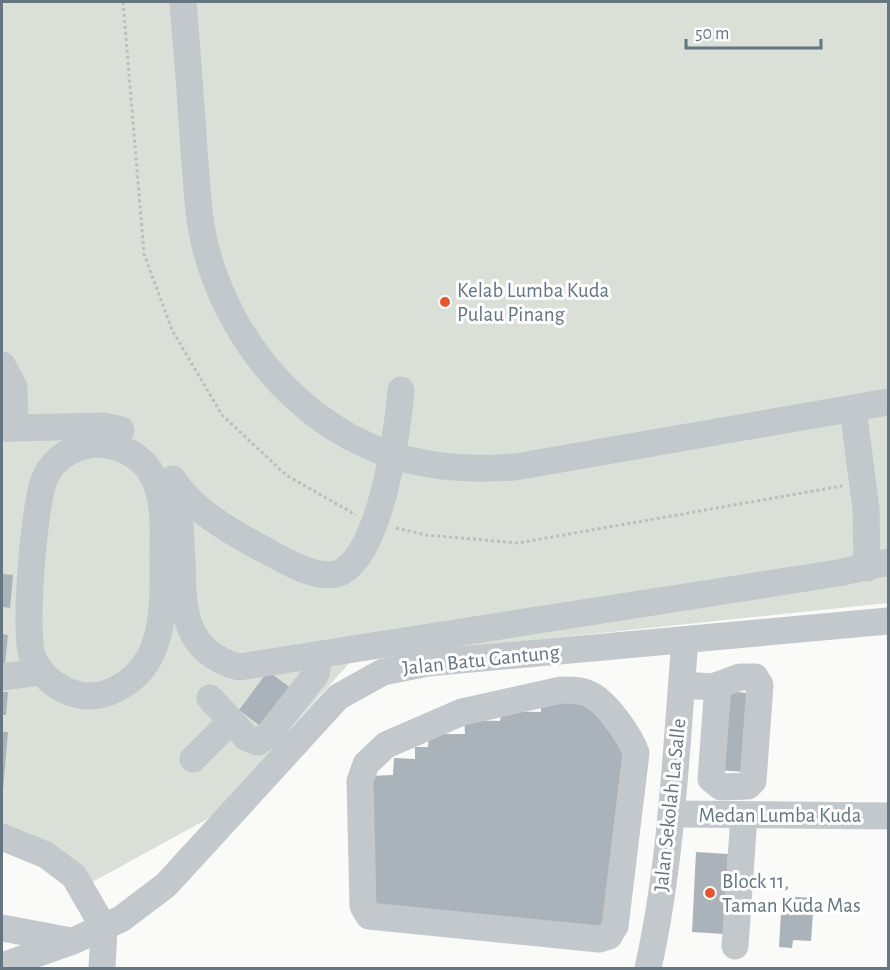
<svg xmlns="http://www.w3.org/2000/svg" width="890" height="970" font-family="'Alegreya Sans',sans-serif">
<rect width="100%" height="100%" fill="#fafaf8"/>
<path fill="#dadfd7" d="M2,2h886v601l-535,56 -142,158 -135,74 -29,-26 -45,-20z"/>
<g fill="#aab3b9">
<path d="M2,574l11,1 -3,33 -8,-1z"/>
<path d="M2,634l6,1 -3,29h-3z"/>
<path d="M268,671l24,18 -29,39 -24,-18z"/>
<path d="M721,691l29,2 -5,79 -28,-2z"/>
<path d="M2,692h6l-2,23h-4z"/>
<path d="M541,701l52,3 31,37 -16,190 -241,-21 2,-134 24,-1 1,-17 21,1v-12h13l1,-13h36l-1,-14 36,1 2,-10 39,1z"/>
<path d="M2,732h6l-5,58 -1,-1z"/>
<path d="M696,852l32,2 -4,80 -32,-2z"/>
<path d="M782,896l32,2 -3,43 -18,-1 -1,8 -13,-1z"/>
</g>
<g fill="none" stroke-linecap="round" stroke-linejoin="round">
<g stroke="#bbbfc2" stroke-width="3" stroke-dasharray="3 3" stroke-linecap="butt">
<path d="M123,2l21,252 28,76 50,85 64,60 70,40"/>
<path d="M396,528l30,7 92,8 324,-57"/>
</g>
<g stroke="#c3c8cc" stroke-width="27">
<path d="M183,2c4,49 8,99 11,149 3,29 3,61 10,90 25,108 112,205 225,223 29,5 57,5 86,3l373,-65"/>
<path d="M2,365l12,22 1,41h-13"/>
<path d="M853,409l13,100 1,59"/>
<path d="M15,428l88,-2 18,4"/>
<path d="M95,444c23,1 42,8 55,27 16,25 13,57 13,85 0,44 4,101 -38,128 -12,8 -24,13 -39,12 -22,-2 -44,-17 -53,-38 -10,-22 1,-157 12,-180 9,-21 29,-31 50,-34z"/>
<path d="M173,479c17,29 61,55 90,70 19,10 50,30 73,25 44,-12 62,-144 65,-184"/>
<path d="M178,487c1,25 3,49 4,74 1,48 1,91 57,106l599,-94 50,-11"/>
<path d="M2,677l39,-5"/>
<path d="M682,685l31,2 27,-10h15l5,8 -7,96 -5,5 -27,1 -10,-8 7,-94"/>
<path d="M561,690c10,0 20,0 28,4 17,7 41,42 47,59l-21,173 -6,10 -10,3 -230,-23 -6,-10 -3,-125 6,-17 20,-19 76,-33z"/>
<path d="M210,698l37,40 11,4 11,-8 47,-60 3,-19"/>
<path d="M193,759l38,-38"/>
<path d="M671,814l217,2"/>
<path d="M2,837l44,18 28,21 30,52 -2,40"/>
<path d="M2,928l69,13"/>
<path d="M735,946l9,-130"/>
<path d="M2,966l71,-25 48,-22 45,-34 172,-188 45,-25 45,-9 460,-42"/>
<path d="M648,968c24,-107 28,-219 37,-328"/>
</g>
</g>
<g fill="#e4572e" stroke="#fff" stroke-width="2">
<circle cx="445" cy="302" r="6"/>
<circle cx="710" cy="893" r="6"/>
</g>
<g text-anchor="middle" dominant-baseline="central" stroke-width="6" stroke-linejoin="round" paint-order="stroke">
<g font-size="21" fill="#657683" stroke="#fff" text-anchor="start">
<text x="457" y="290">Kelab Lumba Kuda<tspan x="457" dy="24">Pulau Pinang</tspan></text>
<text x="722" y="881">Block 11,<tspan x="722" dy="24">Taman Kuda Mas</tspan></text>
</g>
<g font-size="21" fill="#657683" stroke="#fff">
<text transform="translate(481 660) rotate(-6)">Jalan Batu Gantung</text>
<text transform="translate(670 805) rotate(-84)">Jalan Sekolah La Salle</text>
<text x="780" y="815">Medan Lumba Kuda</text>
</g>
</g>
<rect width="890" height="970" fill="none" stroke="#657683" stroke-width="6"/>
<path d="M686 39v9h135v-9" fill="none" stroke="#657683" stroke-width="3"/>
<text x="695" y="39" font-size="18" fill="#657683" stroke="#ffffff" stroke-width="4.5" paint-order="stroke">50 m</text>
</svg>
